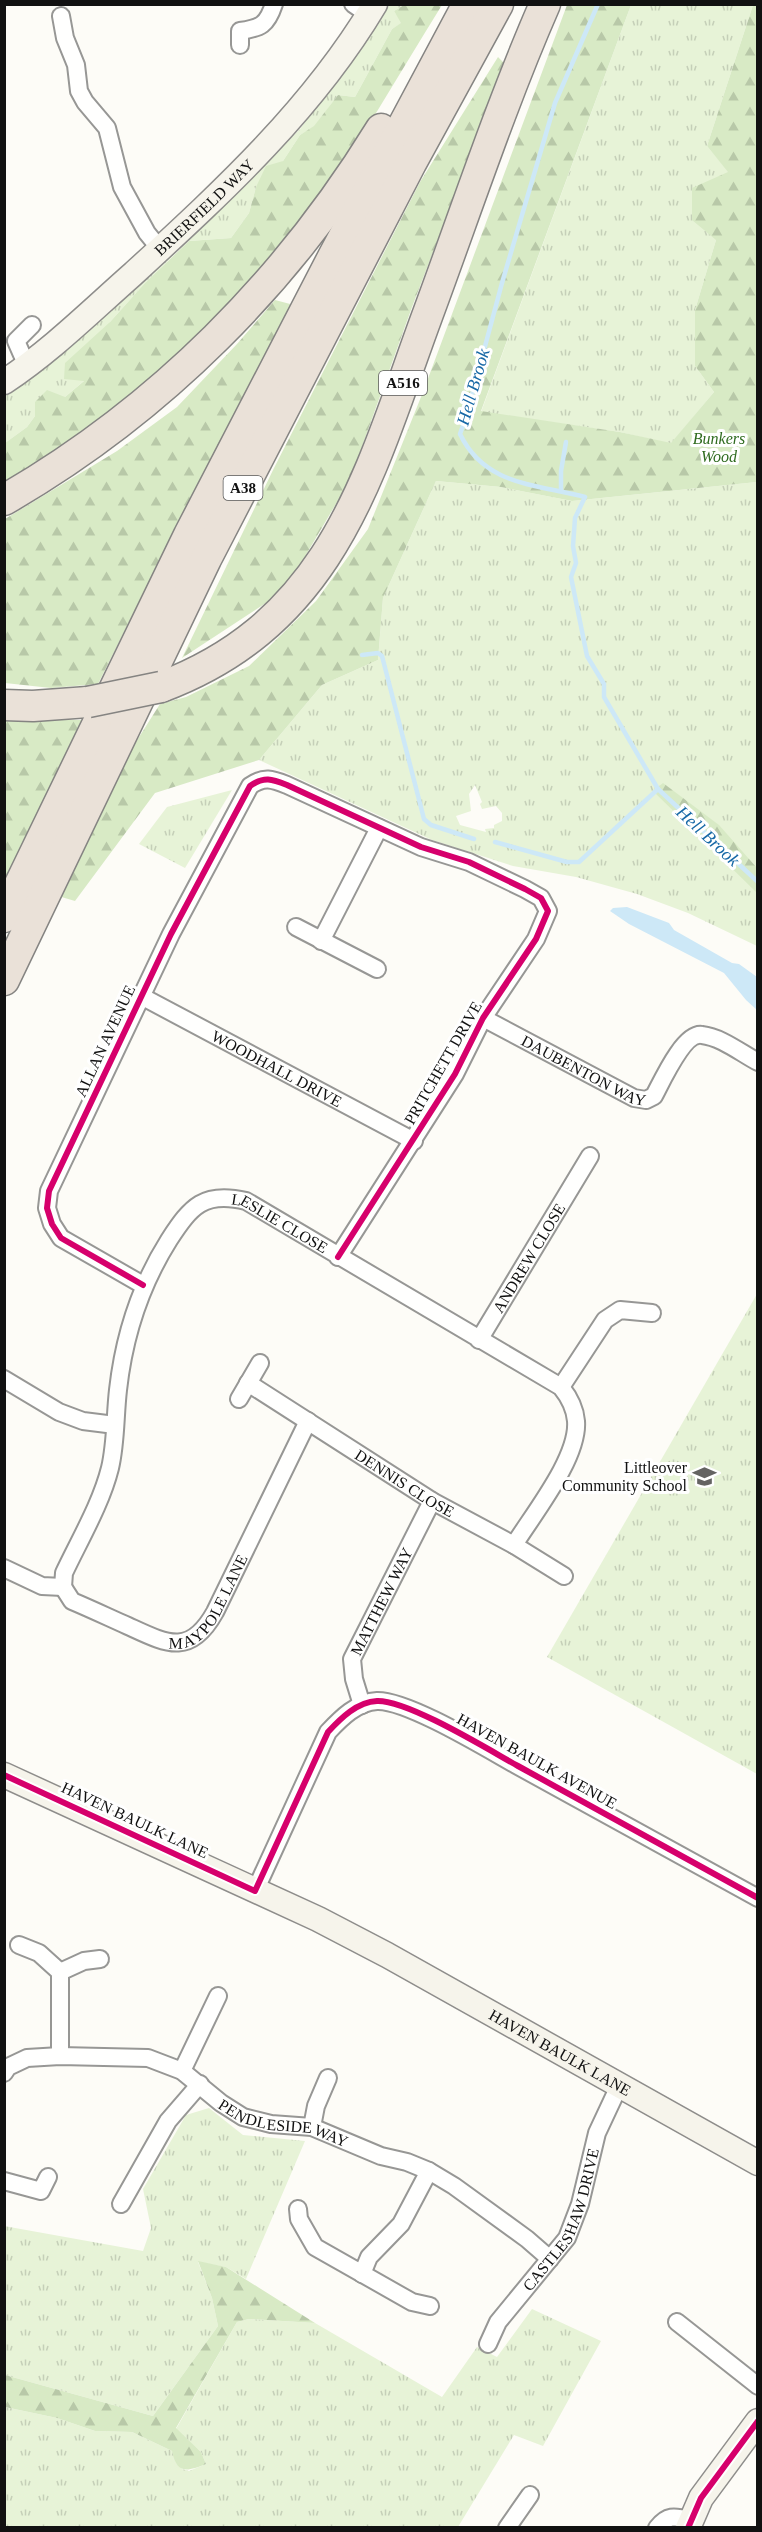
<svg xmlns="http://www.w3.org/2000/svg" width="762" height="2532" font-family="Georgia,serif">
<defs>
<pattern id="grass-tufts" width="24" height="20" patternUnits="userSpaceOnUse" patternTransform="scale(1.5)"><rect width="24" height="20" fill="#e7f3d7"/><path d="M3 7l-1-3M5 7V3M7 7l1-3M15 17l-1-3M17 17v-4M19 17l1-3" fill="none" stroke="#c5cfb8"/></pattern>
<pattern id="forest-firs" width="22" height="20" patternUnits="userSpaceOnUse" patternTransform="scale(1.5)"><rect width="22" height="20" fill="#d8eac5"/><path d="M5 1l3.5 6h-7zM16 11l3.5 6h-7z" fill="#b8c8a8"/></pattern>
</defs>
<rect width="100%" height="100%" fill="#fdfcf7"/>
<g fill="url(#grass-tufts)" fill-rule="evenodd">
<path d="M388,5h16l-10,6 8,12 -10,6 -37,68 -17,-2 -24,32 -14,8 -17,26 -27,26 -7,26 -18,25 -43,3 -43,42 -35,39 -25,58 -20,17 -30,19 -8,11 -22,16v-49l251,-221 44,-44z"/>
<path d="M631,5h122l-46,141 22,26 -13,68 -21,70v56l19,26 -43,52 -51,-12 -139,-20z"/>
<path d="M436,481l65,6 71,14 185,-19v464l-69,-33 -51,-19 -61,-17 -63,-11 -81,-26 -173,-80 63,-75 56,-25 5,-62zM475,785l7,17 -2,2 2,5 14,-3 6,7v8l-8,4v3l-9,1 1,3 -26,-7 -4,-9 15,-5 -2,-17z"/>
<path d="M232,790l-47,78 -46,-24 28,-37z"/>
<path d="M757,1294l1,480h-1l-210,-117z"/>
<path d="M209,2108l34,27 62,6 -59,138 -20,-12 -28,-5 14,36 6,28 -65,90 -148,-41 -1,-149 139,25 8,-23 -8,-39 43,-74z"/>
<path d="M532,2309l69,32 -58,105 -29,-11 -56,92 -453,1v-121l52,11 38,13 37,1 40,19 10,18 7,2 17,-7 -5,-12 -25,-23 61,-107 12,-3 66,4 127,74 35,-50 20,10z"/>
</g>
<g fill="url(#forest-firs)">
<path d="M404,5h38c-43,69 -83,140 -131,206 -65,90 -154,171 -245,235 -19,13 -41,25 -61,37v-40l22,-16 8,-11v-14l12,-12 18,7 19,-16 -20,-2 1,-16 45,-41 35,-39 44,-42 42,-3 18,-25 7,-26 10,-21 17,-5 17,-26 14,-9 24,-31 17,2 37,-68 9,-6 -7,-12z"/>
<path d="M567,5h64l-150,406 139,21 51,11 43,-51 -19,-26v-56l21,-70 -24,-20v-32l36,-16 -21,-26 46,-141h4v477l-185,19 -71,-14 -65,-6 -53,117 -5,62 -56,25 -63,75 -104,33 -80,108 -17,-5 76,-151 26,-41 26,-7 63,-31 67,-65 52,-72 55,-137z"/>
<path d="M498,57l7,7 -93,243 -62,173 -50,85 -28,34 -90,59 92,-190 146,-286z"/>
<path d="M275,300l19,5 -124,235 -72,144 -47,4 -46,-5v-164l112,-68 60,-44 60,-63z"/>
<path d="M5,719l77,1 -77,179z"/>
<path d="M663,783l56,42 38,43v25l-104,-102z"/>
<path d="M198,2261l28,6 89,56 -66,-4 -12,3 -61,106 25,24 5,12c-20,8 -29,10 -34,-13l-40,-19 -37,-1 -38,-13 -52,-11v-32l148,41 65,-90 -6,-28z"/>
</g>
<path fill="#cde8f7" d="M627,907l42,16 5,7 58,33 7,1 18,13v33l-11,-10 -22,-27 -95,-49 -19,-13 3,-3z"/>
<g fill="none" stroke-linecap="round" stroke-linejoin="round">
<g stroke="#cde8f7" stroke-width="4.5">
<path d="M561,491v-20l5,-29"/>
<path d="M362,655l16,-2 4,3 42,163 7,6 43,14"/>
<path d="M658,789l100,93"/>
<path d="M495,842l72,20h12l79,-73 -54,-92v-13l-17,-28 -16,-79 5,-14 -3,-17 2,-28 10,-21c-49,-13 -100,-11 -125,-63l6,-17 36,-134 53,-180 43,-99"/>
</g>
<defs>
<g id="street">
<path d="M353,4l16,11"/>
<path d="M61,16l4,22 11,27 3,26 6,11 22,26 15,59 25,46 13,16"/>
<path d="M240,45v-14c21,-3 27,-6 34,-27"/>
<path d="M27,366l-11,-25 16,-16"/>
<path d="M296,927l81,42"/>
<path d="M321,941l58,-113"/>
<path id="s1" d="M141,996l273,145"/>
<path id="s2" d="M483,1018l151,80 12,2 8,-4c8,-15 30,-64 48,-61 19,2 39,18 56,27"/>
<path d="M143,1285l-82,-47 -9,-14 -5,-16 2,-17 122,-257 79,-148c14,-10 22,-7 37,-1l134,62 48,15 56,27 16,9 7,13 -12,28 -53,79 -28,56 -117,183"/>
<path id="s3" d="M479,1340l111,-184"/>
<path d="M4,1379l55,33 24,9 32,4"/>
<path id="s4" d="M248,1383l184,118 82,44 50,31"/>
<path d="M561,1387l44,-67 15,-10 32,3"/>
<path d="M239,1399l21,-36"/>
<path d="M4,1568l38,18 21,1"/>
<path id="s5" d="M63,1587l1,-14c16,-34 37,-69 46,-105 6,-25 5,-52 8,-78 6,-54 22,-104 51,-150 22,-34 35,-49 77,-39l315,186c8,10 14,21 15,34 3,36 -42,92 -62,124"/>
<path id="s6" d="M63,1587l9,14c19,8 38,17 56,25 39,18 62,31 87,-14l93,-191"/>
<path id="s7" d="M362,1705l-8,-26 -2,-20 80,-158"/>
<path d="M255,1891l73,-159c13,-14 29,-30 49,-31 31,-1 112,49 141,65 80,44 160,88 240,132"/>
<path d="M19,1945l20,8 21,19v84"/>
<path d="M60,1972l24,-11 16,-2"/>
<path d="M182,2071l36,-75"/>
<path id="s8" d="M4,2073l4,-6 19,-9 33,-2 88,2 34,13 39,32 22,14 28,7 41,3 69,29 26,6 22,9 25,15 73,53 23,20"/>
<path d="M312,2127l4,-21 12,-28"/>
<path d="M4,2181l37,10 7,-14"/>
<path d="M121,2204l47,-83 32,-37"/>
<path d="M298,2209l1,10 16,28 97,55 18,4"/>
<path d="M362,2274l7,-17 32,-33 28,-53"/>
<path d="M677,2322l81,64"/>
<path id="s9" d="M488,2344l10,-22 69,-84 13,-34 17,-71 22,-47"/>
<path d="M507,2528l23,-33"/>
<path d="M657,2528c10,-13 17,-12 33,-8"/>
</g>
<g id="secondary">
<path id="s10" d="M4,382c47,-31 87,-71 129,-108 89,-82 179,-164 242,-270"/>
<path id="s11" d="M4,1775l314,144 69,36 371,208"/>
<path d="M688,2528l13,-30 57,-77"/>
</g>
<g id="highway">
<path d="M4,500c156,-90 283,-218 377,-371"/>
<path d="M161,687c173,-65 208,-213 265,-368 39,-105 74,-212 119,-315"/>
<path d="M4,705l29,1 55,-4"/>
<path d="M4,917l185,-382 144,-278 135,-253"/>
<path d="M4,980l202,-421 205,-396 87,-159"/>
</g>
</defs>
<use href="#street" stroke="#979795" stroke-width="20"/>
<use href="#secondary" stroke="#8e8d8b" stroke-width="27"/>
<use href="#highway" stroke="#858482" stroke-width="33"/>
<use href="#street" stroke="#fffffe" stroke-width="16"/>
<use href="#secondary" stroke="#f6f4eb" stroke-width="24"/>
<use href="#highway" stroke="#eae1d8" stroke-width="30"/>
<defs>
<path id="highway-bridge" d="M88,702l73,-15"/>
</defs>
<use href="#highway-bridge" stroke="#858482" stroke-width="33" stroke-linecap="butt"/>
<use href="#highway-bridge" stroke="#eae1d8" stroke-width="30"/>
<defs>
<g id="cycleway">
<path d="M143,1285l-82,-47 -9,-14 -5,-16 2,-17 122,-257 79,-148c14,-10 22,-7 37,-1l134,62 48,15 56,27 16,9 7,13 -12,28 -53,79 -28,56 -117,183"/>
<path d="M4,1775l251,116 73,-159c13,-14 29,-30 49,-31 31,-1 112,49 141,65 80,44 160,88 240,132"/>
<path d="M688,2528l13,-30 57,-77"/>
</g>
</defs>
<use href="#cycleway" stroke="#fff" stroke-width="10"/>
<use href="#cycleway" stroke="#d6006c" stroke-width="6"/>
</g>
<defs>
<symbol id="school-bare" viewBox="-9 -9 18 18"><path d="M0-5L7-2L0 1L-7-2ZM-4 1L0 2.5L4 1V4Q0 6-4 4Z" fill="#646362" stroke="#fff" stroke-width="2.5" paint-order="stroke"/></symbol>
</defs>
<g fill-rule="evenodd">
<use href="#school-bare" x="688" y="1460" width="33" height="33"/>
</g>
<g text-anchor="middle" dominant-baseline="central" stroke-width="6" stroke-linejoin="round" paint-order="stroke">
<g fill="#fff" stroke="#585858" stroke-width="1.5">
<rect x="379" y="371" width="48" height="24" rx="4.5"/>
<rect x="223.5" y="476" width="39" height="24" rx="4.5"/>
</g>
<g font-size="15" font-weight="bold" fill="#111">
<text x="403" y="383">A516</text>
<text x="243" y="488">A38</text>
</g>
<g font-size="16" fill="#111" stroke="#fff">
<text stroke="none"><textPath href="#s10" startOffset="266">BRIERFIELD WAY</textPath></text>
<text transform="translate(105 1041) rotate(-65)">ALLAN AVENUE</text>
<text transform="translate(443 1063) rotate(-60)">PRITCHETT DRIVE</text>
<text stroke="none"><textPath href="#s2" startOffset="114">DAUBENTON WAY</textPath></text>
<text stroke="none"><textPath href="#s1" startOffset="154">WOODHALL DRIVE</textPath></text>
<text stroke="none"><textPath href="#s5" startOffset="502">LESLIE CLOSE</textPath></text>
<text stroke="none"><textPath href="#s3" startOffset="96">ANDREW CLOSE</textPath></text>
<text stroke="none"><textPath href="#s4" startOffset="186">DENNIS CLOSE</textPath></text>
<text stroke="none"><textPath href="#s6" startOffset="183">MAYPOLE LANE</textPath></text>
<text stroke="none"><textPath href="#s7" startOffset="112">MATTHEW WAY</textPath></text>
<text transform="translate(537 1761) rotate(29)">HAVEN BAULK AVENUE</text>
<text transform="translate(135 1820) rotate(25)">HAVEN BAULK LANE</text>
<text stroke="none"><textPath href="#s11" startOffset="622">HAVEN BAULK LANE</textPath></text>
<text stroke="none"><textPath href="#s8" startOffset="303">PENDLESIDE WAY</textPath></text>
<text stroke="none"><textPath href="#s9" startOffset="147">CASTLESHAW DRIVE</textPath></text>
</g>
<g font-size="16" font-style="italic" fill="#2f6b1f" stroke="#fff">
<text x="719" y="438">Bunkers<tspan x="719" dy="18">Wood</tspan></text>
</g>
<g font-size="16" fill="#111" stroke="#fff" text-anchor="end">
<text x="687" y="1467">Littleover<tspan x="687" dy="18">Community School</tspan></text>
</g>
<g font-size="18" font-style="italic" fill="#1768a6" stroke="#fff">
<text transform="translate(473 387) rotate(-74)">Hell Brook</text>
<text transform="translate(708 836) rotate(43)">Hell Brook</text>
</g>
</g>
<rect width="762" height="2532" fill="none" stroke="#111111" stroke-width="12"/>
</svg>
